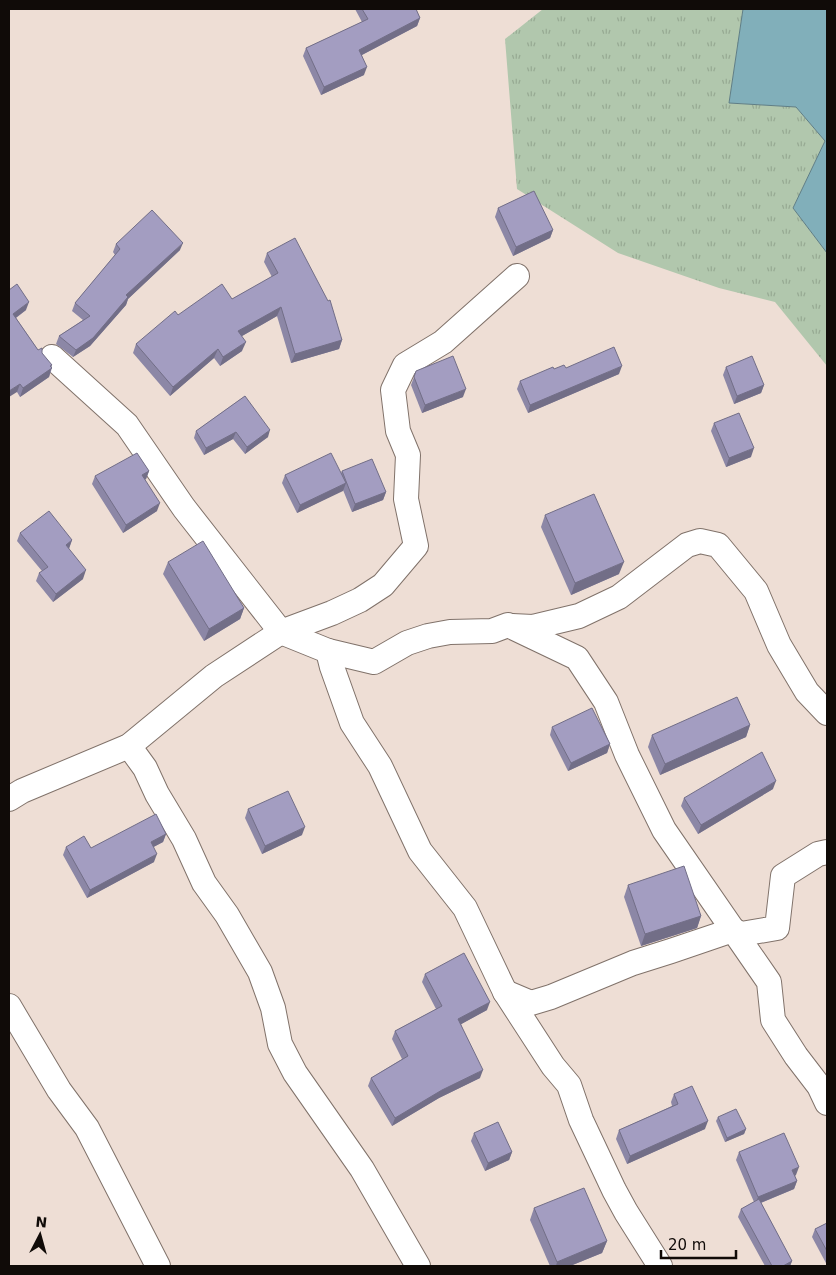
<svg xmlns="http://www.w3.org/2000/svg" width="836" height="1275" font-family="'DejaVu Sans',sans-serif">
<defs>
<pattern id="grass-tufts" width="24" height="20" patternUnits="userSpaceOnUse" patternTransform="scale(1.25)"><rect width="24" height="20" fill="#b1c7ad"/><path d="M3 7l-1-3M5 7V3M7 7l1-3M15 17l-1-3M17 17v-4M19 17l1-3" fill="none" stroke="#97aa93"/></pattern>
</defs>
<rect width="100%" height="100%" fill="#eeded5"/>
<path fill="url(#grass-tufts)" d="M543,9h200l-14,94 67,4 29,34 -32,67 34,45v113l-52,-64 -56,-14 -101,-35 -101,-64 -12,-150z"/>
<path fill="#81afba" stroke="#5f7e85" d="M743,9h84v244l-34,-45 32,-67 -29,-34 -67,-4z"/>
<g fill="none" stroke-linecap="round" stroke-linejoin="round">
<defs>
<g id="minor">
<path d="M52,357l75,68 57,83 97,124 47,19 4,16 20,56 28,43 40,85 45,57 40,84 48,74 16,19 12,35 33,70 12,22 34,54"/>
<path d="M512,626l21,1 46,-11 40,-19 68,-52 13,-4 18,4 38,46 23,54 28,47 20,21"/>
<path d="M328,651l46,11 33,-19 21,-7 22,-4 42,-1 16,-6 69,33 29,44 21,53 37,75 105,152 4,38 23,36 23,30 8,17"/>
<path d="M129,746l16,22 12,26 27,45 20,44 23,32 33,57 13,36 7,36 15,29 67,96 56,97"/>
<path d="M9,799l13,-8 107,-45 85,-70 67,-44 51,-19 28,-13 23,-15 33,-39 -10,-47 2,-44 -10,-24 -5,-41 12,-25 38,-23 74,-66"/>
<path d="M505,992l26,11 20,-6 82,-34 38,-12 62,-21 8,4 36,-6 6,-52 35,-22 9,-2"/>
<path d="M9,1006l50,84 28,38 71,138"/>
</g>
</defs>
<use href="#minor" stroke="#80726a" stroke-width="26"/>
<use href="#minor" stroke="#fff" stroke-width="24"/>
</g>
<g fill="#8c87a6">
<path d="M355,9h61l4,9 -3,8 -55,29 2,20 -43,20 -18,-39 3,-8 56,-26z"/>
<path d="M498,208l55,22 -3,8 -37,18 -18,-39z"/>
<path d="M116,244l64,6 -52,49 -2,6 -36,41 -17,11 -17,-13 3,-8 24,-16 -11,-9 3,-8 40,-48 -2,-3z"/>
<path d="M267,253l75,87 -3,9 -48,14 -14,-47 -35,20v15l-22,15 -6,-8 -44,38 -37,-43 3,-9 42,-29 54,-16 40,-22 -8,-15z"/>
<path d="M9,290l17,20 -10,8 22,32 4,3 10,15 -3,9 -29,20 -3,-5z"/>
<path d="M726,367l38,18 -3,8 -27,11 -11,-29z"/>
<path d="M554,369l65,5 -91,39 -11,-24 3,-8z"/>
<path d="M414,377l49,20 -41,16 -11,-28z"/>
<path d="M245,396l23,41 -23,17 -12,-15 -29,16 -10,-17 2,-7z"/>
<path d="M714,423l37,34 -25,10 -15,-36z"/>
<path d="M149,471l-3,8h-1l12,32 -34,22 -31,-49 3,-8z"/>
<path d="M342,471l44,21 -3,8 -31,12 -9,-22 -46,23 -15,-30 3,-8 56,-2z"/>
<path d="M545,515l74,59 -48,21 -30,-68z"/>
<path d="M20,533l52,7 -3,9 14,30 -30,23 -17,-21 3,-8 3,-2 -25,-30z"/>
<path d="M168,562l76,46 -4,11 -36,22 -41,-67z"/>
<path d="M750,725l-4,12 -86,38 -12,-28 4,-12z"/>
<path d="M552,727l58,17 -3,9 -39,18 -18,-36z"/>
<path d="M773,789l-75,45 -17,-28 3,-8z"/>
<path d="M248,809l54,26 -40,19 -17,-36z"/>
<path d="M166,834l-3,8 -10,5 1,15 -67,36 -24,-43 3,-8 25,1z"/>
<path d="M628,885l73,31 -4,12 -56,18 -17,-49z"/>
<path d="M425,974l62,36 -26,14 19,54 -41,20 -47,28 -24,-40 3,-8 31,-19 -10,-20 3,-8 41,-22 -14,-27z"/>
<path d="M674,1094l31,35 -78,35 -11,-25 3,-9 53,-24 -1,-4z"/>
<path d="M718,1117l28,12 -2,5 -19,8 -9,-21z"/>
<path d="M474,1133l38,19 -3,8 -24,11 -14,-30z"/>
<path d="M739,1152l57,23 -1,1 2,5 -3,8 -33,14 31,58 -2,5h-25l-27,-49 3,-8 13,-7 -18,-42z"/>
<path d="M534,1208l73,33 -5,12 -32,13h-20l-20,-46z"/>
<path d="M827,1223v42l-15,-28 3,-8z"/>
</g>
<g fill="#726e87">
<path d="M420,18l-3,8 -61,32 3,-8z"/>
<path d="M367,67l-3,8 -43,20 3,-8z"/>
<path d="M553,230l-3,8 -37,18 3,-9z"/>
<path d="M183,243l-3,7 -52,49 -2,6 -36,41 -17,11 3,-7 50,-55z"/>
<path d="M29,302l-3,8 -16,12 3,-8z"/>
<path d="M281,307l-4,9 -42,24 3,-9z"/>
<path d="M342,340l-3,9 -48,14 4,-9z"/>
<path d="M246,342l-4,9 -22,15 3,-9z"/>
<path d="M218,349l-4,9 -44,38 3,-9z"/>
<path d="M52,365l-3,12 -29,20 3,-9z"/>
<path d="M622,366l-3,8 -91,39 2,-8z"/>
<path d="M20,384l-3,8 -8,5v-6z"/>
<path d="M764,385l-3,8 -27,11 3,-8z"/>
<path d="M466,389l-3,8 -41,16 3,-8z"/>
<path d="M270,430l-2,7 -23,17 2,-7z"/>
<path d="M236,432l-3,7 -29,16 2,-7z"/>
<path d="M754,448l-3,9 -25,10 3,-9z"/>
<path d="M149,471l-3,8 -7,4 3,-8z"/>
<path d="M346,483l-3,8 -46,22 3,-8z"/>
<path d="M386,492l-3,8 -31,12 3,-8z"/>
<path d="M160,503l-3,8 -34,22 3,-8z"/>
<path d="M72,540l-3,8 -6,5 3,-8z"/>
<path d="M624,562l-5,12 -48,21 4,-12z"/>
<path d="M86,570l-3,9 -30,23 3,-8z"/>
<path d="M244,608l-4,11 -36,22 5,-12z"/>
<path d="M750,725l-4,12 -86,38 5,-11z"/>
<path d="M610,744l-3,9 -39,18 3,-8z"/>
<path d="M776,781l-3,8 -75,45 3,-9z"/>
<path d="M305,827l-3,8 -40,19 3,-8z"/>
<path d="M166,834l-3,8 -15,8 3,-8z"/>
<path d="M157,854l-3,8 -67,36 3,-8z"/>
<path d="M701,916l-4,12 -56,18 4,-12z"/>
<path d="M490,1002l-3,8 -31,17 2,-8z"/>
<path d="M483,1070l-3,8 -41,20 -47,28 3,-8 47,-28z"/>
<path d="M708,1121l-3,8 -78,35 3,-8z"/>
<path d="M746,1129l-2,5 -19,8 2,-4z"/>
<path d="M512,1152l-3,8 -24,11 3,-8z"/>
<path d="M799,1167l-3,8 -7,3 3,-8z"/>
<path d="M797,1181l-3,8 -39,16 3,-8z"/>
<path d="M607,1241l-5,12 -32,13h-14l1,-4z"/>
<path d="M792,1261l-2,5h-7z"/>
</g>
<g fill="#a39dc1" stroke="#726e87">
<path d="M362,9h54l4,9 -61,32 8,17 -43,20 -18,-39 62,-29z"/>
<path d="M534,191l19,39 -37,17 -18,-39z"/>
<path d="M152,210l31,33 -57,52 2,2 -35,41 -17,12 -17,-14 31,-20 -15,-13 45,-54 -4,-5z"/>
<path d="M295,238l33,63 2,-1 12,40 -47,14 -14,-47 -43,24 8,11 -23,15 -5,-8 -45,38 -37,-43 39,-33 3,4 44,-31 10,15 46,-26 -11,-20z"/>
<path d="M17,284l12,18 -16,12 25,36 4,-2v5l10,12 -2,1 2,2 -29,20 -3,-4 -11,7v-101z"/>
<path d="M614,347l8,19 -92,39 -10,-24 33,-14 1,2 10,-4 2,3z"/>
<path d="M453,356l13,33 -41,16 -11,-28 2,-6z"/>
<path d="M752,356l12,29 -27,11 -11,-29z"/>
<path d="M245,396l25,34 -23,17 -11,-15 -30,16 -10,-17z"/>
<path d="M739,413l15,35 -25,10 -15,-35z"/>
<path d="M137,453l12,18 -7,4 18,28 -34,22 -31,-49z"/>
<path d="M331,453l15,30 -46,22 -15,-30z"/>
<path d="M372,459l14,33 -31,12 -13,-33z"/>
<path d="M594,494l30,68 -49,21 -30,-68z"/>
<path d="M49,511l23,29 -6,5 20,25 -30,24 -17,-21 9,-6 -28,-34z"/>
<path d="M203,541l41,67 -35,21 -41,-67z"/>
<path d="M737,697l13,28 -85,39 -13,-29z"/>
<path d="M592,708l18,36 -39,19 -19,-36z"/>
<path d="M762,752l14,29 -75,44 -17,-27z"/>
<path d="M288,791l17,36 -40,19 -17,-37z"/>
<path d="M156,814l10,20 -15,8 6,12 -67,36 -24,-43 18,-11 7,12z"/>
<path d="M684,866l17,50 -56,18 -17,-49z"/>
<path d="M464,953l26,49 -32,17 25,51 -41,20 -47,28 -24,-40 37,-22 -13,-25 47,-25 -17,-32z"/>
<path d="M692,1086l16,35 -78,35 -11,-26 59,-26 -4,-10z"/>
<path d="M736,1109l10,20 -19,9 -9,-21z"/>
<path d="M498,1122l14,30 -24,11 -14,-30z"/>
<path d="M784,1133l15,34 -7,3 5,11 -39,16 -19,-45z"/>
<path d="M584,1188l23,53 -50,21 -23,-54z"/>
<path d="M759,1199l33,62 -9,5h-11l-31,-57z"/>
<path d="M827,1223v28l-12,-22z"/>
</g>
<rect width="836" height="1275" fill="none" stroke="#100b08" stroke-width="20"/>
<g transform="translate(40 1235) rotate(6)" stroke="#eeded5" stroke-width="4" paint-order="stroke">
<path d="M0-4L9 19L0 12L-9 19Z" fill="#100b08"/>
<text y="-8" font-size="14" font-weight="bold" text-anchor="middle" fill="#100b08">N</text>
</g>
<path d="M661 1250v8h75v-8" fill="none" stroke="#100b08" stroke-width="2.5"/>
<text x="668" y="1250" font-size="15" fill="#100b08" stroke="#eeded5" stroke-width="4" paint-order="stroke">20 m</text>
</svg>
